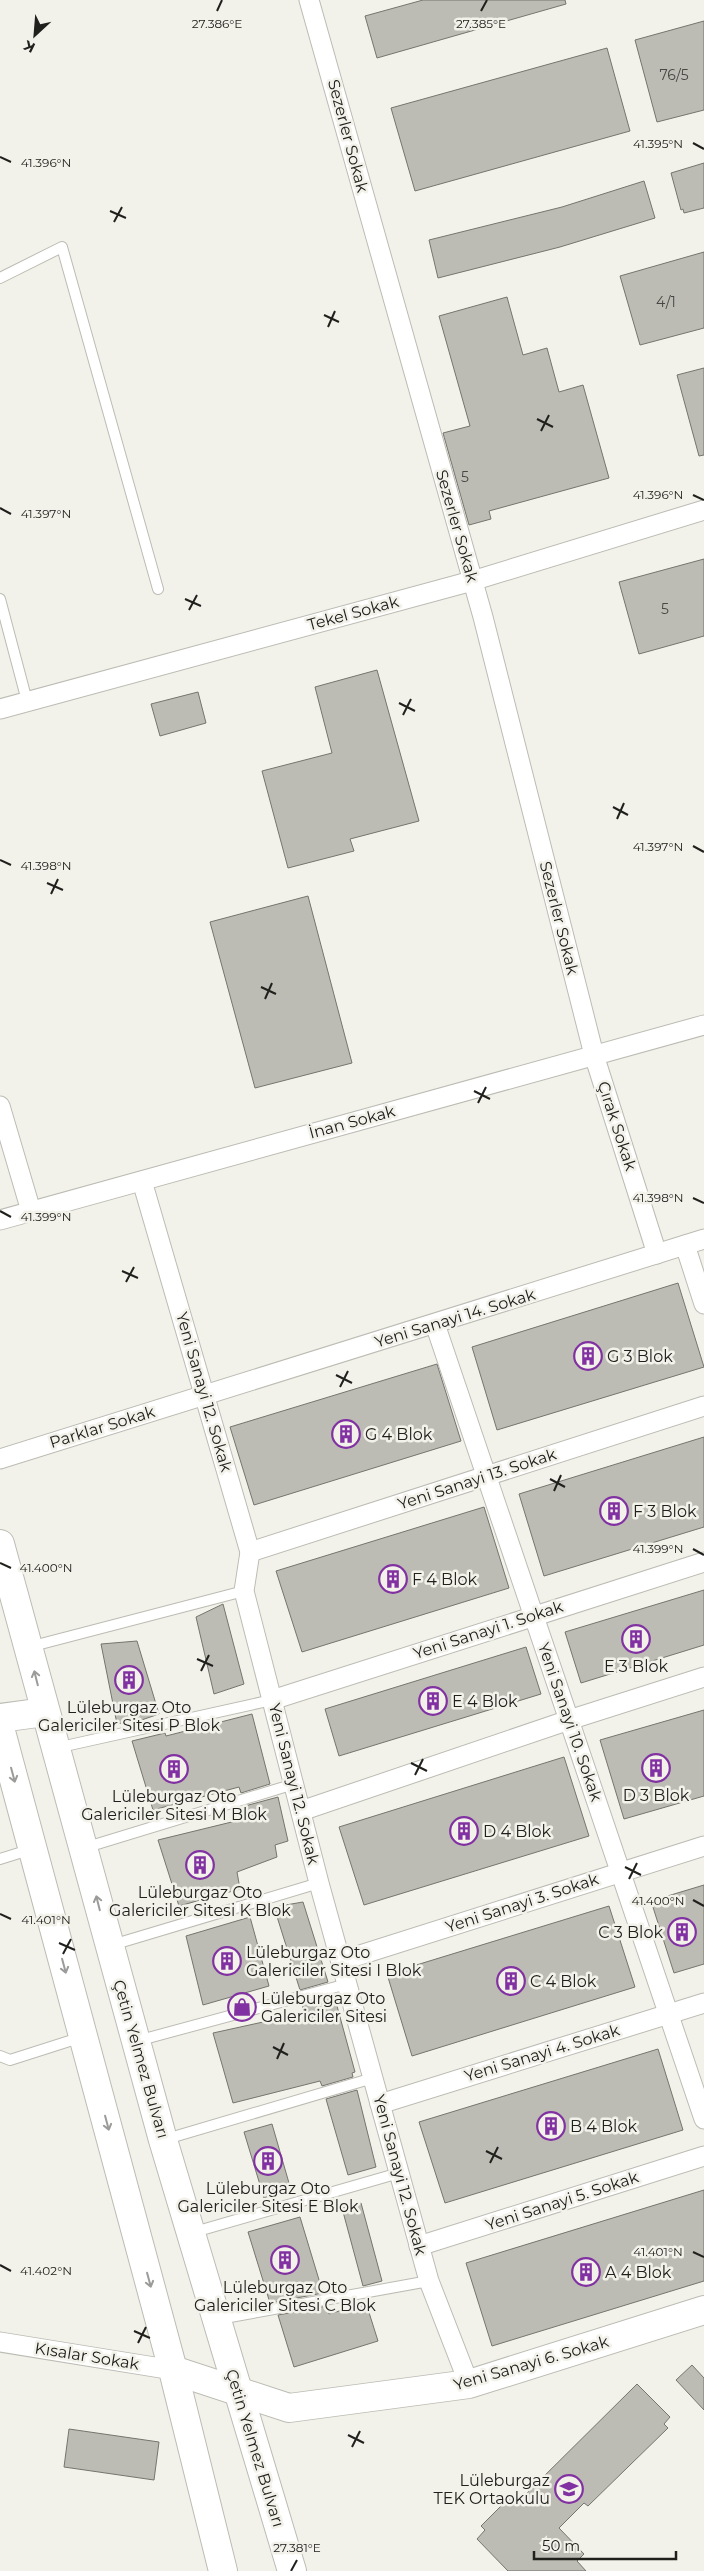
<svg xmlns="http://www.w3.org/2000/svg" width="704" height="2571" font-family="Montserrat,sans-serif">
<rect width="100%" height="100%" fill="#f3f2ea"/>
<g fill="#bcbcb4" stroke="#75756e">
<path d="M423,0h142l1,4 -189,54 -12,-42z"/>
<path d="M704,21v89l-47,12 -22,-82z"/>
<path d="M607,48l23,83 -215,60 -24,-83z"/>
<path d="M704,163v45l-20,5 -1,-4 -2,1 -10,-37z"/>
<path d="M644,181l11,37 -95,29 -122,31 -9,-38 133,-33z"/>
<path d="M704,252v76l-64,17 -20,-69z"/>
<path d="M507,297l16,58 24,-7 12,44 24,-7 26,93 -120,33 2,8 -22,6 -26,-92 27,-7 -31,-110z"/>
<path d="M704,368v87l-5,1 -22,-81z"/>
<path d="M704,559v77l-65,18 -20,-72z"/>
<path d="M377,670l42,151 -69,18 4,12 -66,17 -26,-97 70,-18 -17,-66z"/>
<path d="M198,692l8,31 -46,13 -9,-32z"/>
<path d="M308,896l44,167 -97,25 -45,-166z"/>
<path d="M678,1283l26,84 -207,63 -25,-83z"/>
<path d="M437,1364l24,77 -207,64 -24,-78z"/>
<path d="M704,1437v90l-160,49 -25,-82z"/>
<path d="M484,1507l25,81 -207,64 -26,-81z"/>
<path d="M704,1590v55l-123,38 -16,-51z"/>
<path d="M223,1604l21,80 -30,10 -18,-77z"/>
<path d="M137,1641l22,73 -32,11 -1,-3 -9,2 -16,-80z"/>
<path d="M526,1647l15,47 -202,62 -14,-47z"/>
<path d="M704,1710v86l-80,23 -24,-79z"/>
<path d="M252,1714l18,70 -29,9 -2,-6 -86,23 -21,-69 33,-8 1,3z"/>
<path d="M564,1757l25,79 -225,69 -25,-78z"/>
<path d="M278,1797l10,44 -13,4 2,12 -40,15 3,17 -61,17 -21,-66 90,-22 -3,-12z"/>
<path d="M704,1885v79l-30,9 -23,-72z"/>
<path d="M303,1902l25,80 -28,8 -26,-83z"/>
<path d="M609,1906l26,81 -223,69 -25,-82z"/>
<path d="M250,1917l19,69 -66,19 -17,-69z"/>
<path d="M334,1995l21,77 -3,1 1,4 -31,9 -2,-5 -87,22 -20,-70 91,-20 -2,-10z"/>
<path d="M658,2049l25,81 -238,73 -26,-81z"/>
<path d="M357,2090l19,77 -28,8 -22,-76z"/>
<path d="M272,2124l19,66 -27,8 -20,-66z"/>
<path d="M704,2190v91l-212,65 -26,-83z"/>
<path d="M361,2203l21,78 -19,5 -21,-78z"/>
<path d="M300,2217l23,76 -53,10 -22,-71z"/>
<path d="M366,2303l12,38 -84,26 -16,-52 49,-9 2,8z"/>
<path d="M692,2365l12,13v32l-28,-30z"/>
<path d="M637,2384l33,33 -6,7 4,4 -80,78 -4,-3 -25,25 25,26 -7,7 9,10h-78l-31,-32 8,-9 -4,-4 32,-32 5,5 6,-6 2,1z"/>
<path d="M69,2429l90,13 -5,38 -90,-13z"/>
</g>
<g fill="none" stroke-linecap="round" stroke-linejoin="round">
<defs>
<g id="lane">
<path d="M0,278l62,-31 96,342"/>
<path d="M0,599l27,102"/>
<path d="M29,1647l215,-56"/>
<path d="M56,1748l216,-48"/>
<path d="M84,1848l210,-64"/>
<path d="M0,1859l32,-10"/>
<path d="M112,1945l207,-62"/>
<path d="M137,2041l210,-57"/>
<path d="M0,2056l10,4 72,-23"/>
<path d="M163,2140l210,-62"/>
<path d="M191,2233l208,-60"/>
<path d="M219,2319l210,-38"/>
</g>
<g id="street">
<path d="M309,0l174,617 111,438 63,199"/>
<path d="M0,709l472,-128 232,-71"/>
<path d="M0,1106l31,105"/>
<path d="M142,1181l108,371 -6,39 75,292 110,398 40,103"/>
<path d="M0,1220l704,-195"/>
<path d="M685,1245l19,59"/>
<path d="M435,1324l269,795"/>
<path d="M0,1459l704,-220"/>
<path d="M250,1552l454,-146"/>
<path d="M272,1700l432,-138"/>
<path d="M301,1811l268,-91 135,-43"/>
<path d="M341,1961l363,-115"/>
<path d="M380,2104l324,-101"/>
<path d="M419,2246l285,-90"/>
<path d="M0,2342l173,28"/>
</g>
<g id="secondary">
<path d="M0,1544l163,596 129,431"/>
<path d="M0,1718l45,-6"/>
<path d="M0,1728l173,642 50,201"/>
<path d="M173,2370l116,38 180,-24 235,-74"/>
</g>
</defs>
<use href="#lane" stroke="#bcbcb4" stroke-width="12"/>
<use href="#street" stroke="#bcbcb4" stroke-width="21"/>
<use href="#secondary" stroke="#bcbcb4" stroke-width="30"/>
<use href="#lane" stroke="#fff" stroke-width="10"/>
<use href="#street" stroke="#fff" stroke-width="19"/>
<use href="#secondary" stroke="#fff" stroke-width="28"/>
</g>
<defs><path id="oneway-shaft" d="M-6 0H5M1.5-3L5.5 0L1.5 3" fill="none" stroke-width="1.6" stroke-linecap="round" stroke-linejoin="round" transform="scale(1.25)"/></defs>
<g stroke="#9b9b99">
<use href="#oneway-shaft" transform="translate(36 1678) rotate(-104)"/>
<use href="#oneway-shaft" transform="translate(13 1775) rotate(75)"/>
<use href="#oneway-shaft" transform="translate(98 1903) rotate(-104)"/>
<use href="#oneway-shaft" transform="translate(64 1966) rotate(75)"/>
<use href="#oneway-shaft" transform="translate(107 2123) rotate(75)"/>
<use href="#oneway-shaft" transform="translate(149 2280) rotate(75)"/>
</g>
<path fill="none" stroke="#20201d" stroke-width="2" d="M217,11l5,-11M481,11l6,-11M693,143l11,6M0,157l11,5M110,211l16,7M114,222l8,-15M324,315l15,7M328,327l7,-16M537,419l16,8M541,431l8,-16M693,495l11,5M0,508l11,6M185,599l16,7M189,610l8,-15M399,703l16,8M403,715l8,-16M613,807l15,8M617,819l7,-16M693,846l11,6M0,860l11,5M47,883l16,7M51,894l7,-15M261,987l15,7M265,999l7,-16M474,1091l16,8M478,1103l8,-16M693,1198l11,5M0,1211l11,6M122,1271l16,7M126,1282l8,-15M336,1375l16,8M340,1387l8,-16M550,1479l15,8M554,1491l7,-16M693,1549l11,6M0,1563l11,5M197,1659l16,7M201,1671l8,-16M411,1763l16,8M415,1775l8,-16M625,1867l16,8M629,1879l8,-16M693,1900l11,6M0,1914l11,5M59,1943l16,7M63,1954l8,-15M273,2047l15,8M277,2059l7,-16M486,2151l16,8M490,2163l8,-16M693,2252l11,5M0,2265l11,6M134,2331l16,7M138,2343l8,-16M348,2435l16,8M352,2447l8,-16M291,2571l6,-11"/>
<defs>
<symbol id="building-ring" viewBox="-11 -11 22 22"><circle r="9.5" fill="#f3f2ea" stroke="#8131a1" stroke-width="1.5"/><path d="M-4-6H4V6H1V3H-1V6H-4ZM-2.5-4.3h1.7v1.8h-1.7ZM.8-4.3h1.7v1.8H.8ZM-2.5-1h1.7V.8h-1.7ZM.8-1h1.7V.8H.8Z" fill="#8131a1"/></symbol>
<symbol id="shop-ring" viewBox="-11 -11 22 22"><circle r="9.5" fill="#f3f2ea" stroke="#8131a1" stroke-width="1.5"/><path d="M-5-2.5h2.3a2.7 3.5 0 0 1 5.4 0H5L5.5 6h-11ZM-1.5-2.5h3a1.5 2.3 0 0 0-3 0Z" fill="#8131a1"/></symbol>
<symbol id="school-ring" viewBox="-11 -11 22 22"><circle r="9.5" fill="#f3f2ea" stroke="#8131a1" stroke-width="1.5"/><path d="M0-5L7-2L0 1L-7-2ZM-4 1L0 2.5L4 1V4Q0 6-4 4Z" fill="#8131a1"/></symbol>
</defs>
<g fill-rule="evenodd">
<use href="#building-ring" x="572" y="1340" width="32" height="32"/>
<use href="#building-ring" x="330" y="1418" width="32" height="32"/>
<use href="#building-ring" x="598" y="1495" width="32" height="32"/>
<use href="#building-ring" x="377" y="1563" width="32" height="32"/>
<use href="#building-ring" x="620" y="1623" width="32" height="32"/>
<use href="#building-ring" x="113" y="1664" width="32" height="32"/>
<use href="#building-ring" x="417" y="1685" width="32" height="32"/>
<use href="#building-ring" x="640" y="1752" width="32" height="32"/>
<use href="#building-ring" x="158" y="1753" width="32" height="32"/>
<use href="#building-ring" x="448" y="1815" width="32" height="32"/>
<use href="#building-ring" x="184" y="1849" width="32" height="32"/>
<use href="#building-ring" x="666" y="1916" width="32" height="32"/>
<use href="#building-ring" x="211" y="1945" width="32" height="32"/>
<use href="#building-ring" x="495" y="1965" width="32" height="32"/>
<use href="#shop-ring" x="226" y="1991" width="32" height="32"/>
<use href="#building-ring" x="535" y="2110" width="32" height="32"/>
<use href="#building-ring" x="252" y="2145" width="32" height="32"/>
<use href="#building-ring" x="269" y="2244" width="32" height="32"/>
<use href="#building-ring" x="570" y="2256" width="32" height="32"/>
<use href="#school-ring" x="553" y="2473" width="32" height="32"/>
</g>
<g text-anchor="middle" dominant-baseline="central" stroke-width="5" stroke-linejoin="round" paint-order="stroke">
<g font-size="14" fill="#474743">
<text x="674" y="75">76/5</text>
<text x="666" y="302">4/1</text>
<text x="465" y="477">5</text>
<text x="665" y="609">5</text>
</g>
<g font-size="16" fill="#20201d" stroke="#f3f2ea">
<text transform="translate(348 136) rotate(75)">Sezerler Sokak</text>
<text transform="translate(457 526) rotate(74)">Sezerler Sokak</text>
<text transform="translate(353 613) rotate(-15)">Tekel Sokak</text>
<text transform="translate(559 918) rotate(76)">Sezerler Sokak</text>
<text transform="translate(352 1122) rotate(-15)">İnan Sokak</text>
<text transform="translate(617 1126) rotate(72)">Çırak Sokak</text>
<text transform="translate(455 1318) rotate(-17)">Yeni Sanayi 14. Sokak</text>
<text transform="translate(204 1392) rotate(74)">Yeni Sanayi 12. Sokak</text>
<text transform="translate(102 1427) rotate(-17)">Parklar Sokak</text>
<text transform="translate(477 1479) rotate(-18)">Yeni Sanayi 13. Sokak</text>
<text transform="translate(488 1630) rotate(-18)">Yeni Sanayi 1. Sokak</text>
<text transform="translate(570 1722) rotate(71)">Yeni Sanayi 10. Sokak</text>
<text transform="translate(294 1784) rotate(76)">Yeni Sanayi 12. Sokak</text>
<text transform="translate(522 1903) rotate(-18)">Yeni Sanayi 3. Sokak</text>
<text transform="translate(542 2053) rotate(-17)">Yeni Sanayi 4. Sokak</text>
<text transform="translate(141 2059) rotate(74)">Çetin Yelmez Bulvarı</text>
<text transform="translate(400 2175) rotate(75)">Yeni Sanayi 12. Sokak</text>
<text transform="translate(562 2201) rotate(-18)">Yeni Sanayi 5. Sokak</text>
<text transform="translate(87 2356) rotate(9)">Kısalar Sokak</text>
<text transform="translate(531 2363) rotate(-16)">Yeni Sanayi 6. Sokak</text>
<text transform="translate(255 2448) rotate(73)">Çetin Yelmez Bulvarı</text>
</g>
<g font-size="16" fill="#20201d" stroke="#f3f2ea" text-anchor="start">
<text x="607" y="1356">G 3 Blok</text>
<text x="365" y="1434">G 4 Blok</text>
<text x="633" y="1511">F 3 Blok</text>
<text x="412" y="1579">F 4 Blok</text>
<text x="636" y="1666" text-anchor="middle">E 3 Blok</text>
<text x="452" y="1701">E 4 Blok</text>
<text x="129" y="1707" text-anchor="middle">Lüleburgaz Oto<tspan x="129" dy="18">Galericiler Sitesi P Blok</tspan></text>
<text x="656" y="1795" text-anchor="middle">D 3 Blok</text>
<text x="174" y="1796" text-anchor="middle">Lüleburgaz Oto<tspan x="174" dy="18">Galericiler Sitesi M Blok</tspan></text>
<text x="483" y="1831">D 4 Blok</text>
<text x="200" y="1892" text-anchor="middle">Lüleburgaz Oto<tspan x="200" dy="18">Galericiler Sitesi K Blok</tspan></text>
<text x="663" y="1932" text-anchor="end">C 3 Blok</text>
<text x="246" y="1952">Lüleburgaz Oto<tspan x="246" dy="18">Galericiler Sitesi I Blok</tspan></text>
<text x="530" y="1981">C 4 Blok</text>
<text x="261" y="1998">Lüleburgaz Oto<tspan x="261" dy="18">Galericiler Sitesi</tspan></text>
<text x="570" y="2126">B 4 Blok</text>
<text x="268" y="2188" text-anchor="middle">Lüleburgaz Oto<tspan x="268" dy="18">Galericiler Sitesi E Blok</tspan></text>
<text x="605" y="2272">A 4 Blok</text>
<text x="285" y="2287" text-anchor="middle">Lüleburgaz Oto<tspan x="285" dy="18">Galericiler Sitesi C Blok</tspan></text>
<text x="550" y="2480" text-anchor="end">Lüleburgaz<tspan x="550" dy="18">TEK Ortaokulu</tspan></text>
</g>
</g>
<g font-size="12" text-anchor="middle" fill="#20201d" stroke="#f3f2ea" stroke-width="5" stroke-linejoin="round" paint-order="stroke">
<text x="217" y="28">27.386°E</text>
<text x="481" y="28">27.385°E</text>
<text x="658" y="148">41.395°N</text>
<text x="46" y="167">41.396°N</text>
<text x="658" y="499">41.396°N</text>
<text x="46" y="518">41.397°N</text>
<text x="658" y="851">41.397°N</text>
<text x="46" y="870">41.398°N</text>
<text x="658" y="1202">41.398°N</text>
<text x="46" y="1221">41.399°N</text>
<text x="658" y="1553">41.399°N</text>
<text x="46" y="1572">41.400°N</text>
<text x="658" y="1905">41.400°N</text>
<text x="46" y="1924">41.401°N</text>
<text x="658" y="2256">41.401°N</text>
<text x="46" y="2275">41.402°N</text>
<text x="297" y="2552">27.381°E</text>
</g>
<g transform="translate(35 35) rotate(206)" stroke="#f3f2ea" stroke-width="4" paint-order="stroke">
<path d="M0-4L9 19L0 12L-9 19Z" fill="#20201d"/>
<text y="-8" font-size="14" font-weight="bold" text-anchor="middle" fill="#20201d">K</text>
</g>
<path d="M534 2551v8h142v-8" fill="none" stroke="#20201d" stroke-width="2.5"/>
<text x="542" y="2551" font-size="15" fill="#20201d" stroke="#f3f2ea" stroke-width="4" paint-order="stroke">50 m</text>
</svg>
